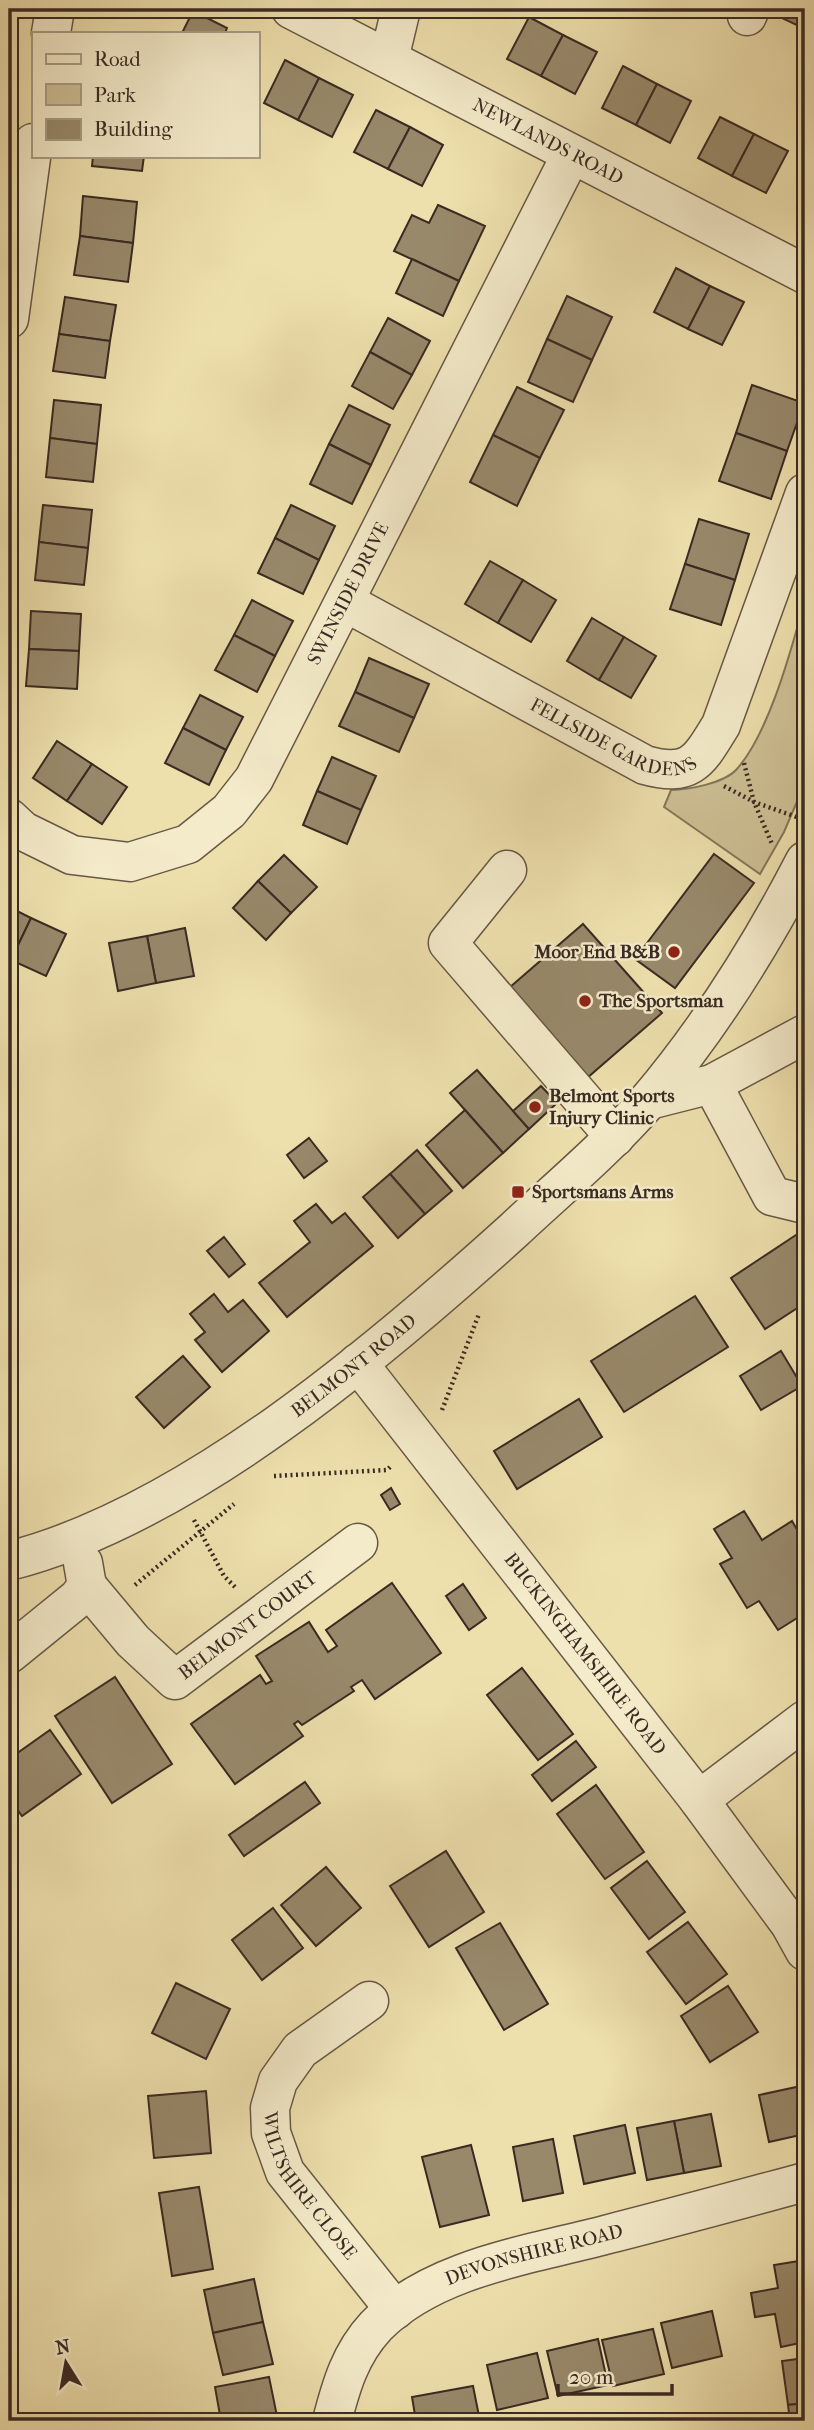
<svg xmlns="http://www.w3.org/2000/svg" width="814" height="2430" font-family="'IM FELL French Canon',serif">
<rect width="100%" height="100%" fill="#eee0ad"/>
<filter id="stains"><feTurbulence type="fractalNoise" baseFrequency=".00286" numOctaves="4"/><feColorMatrix values="0 0 0 0 .2 0 0 0 0 .09 0 0 0 0 .02 0 0 0 .5 -.17"/></filter>
<radialGradient id="worn" r=".72"><stop offset=".6" stop-color="#630" stop-opacity="0"/><stop offset="1" stop-color="#630" stop-opacity=".3"/></radialGradient>
<path fill="#cfc196" stroke="#84765c" stroke-width="2" d="M805,600v183l-21,49 -24,42 -96,-67 7,-17c17,0 53,-7 65,-20 33,-36 56,-123 69,-170z"/>
<g fill="#98896b" stroke="#3a2a23" stroke-width="2">
<path d="M766,9h39v20l-40,-19z"/>
<path d="M193,11l34,17 -2,5h-43z"/>
<path d="M529,17l34,18 -22,41 -34,-17z"/>
<path d="M563,35l34,17 -22,42 -34,-18z"/>
<path d="M285,60l34,18 -21,42 -34,-17z"/>
<path d="M623,66l34,18 -21,41 -34,-17z"/>
<path d="M319,78l34,17 -21,42 -34,-17z"/>
<path d="M657,84l34,17 -21,42 -34,-18z"/>
<path d="M376,110l34,17 -22,42 -34,-17z"/>
<path d="M720,117l34,17 -22,42 -34,-18z"/>
<path d="M410,127l33,18 -21,41 -34,-17z"/>
<path d="M754,134l34,17 -22,42 -34,-17z"/>
<path d="M93,156h51l-2,15 -50,-5z"/>
<path d="M805,189v21l-8,-4z"/>
<path d="M83,196l54,6 -4,41 -53,-7z"/>
<path d="M438,205l47,21 -26,55 -65,-30 18,-36 17,8z"/>
<path d="M80,236l53,7 -5,39 -54,-7z"/>
<path d="M412,259l47,22 -16,35 -47,-23z"/>
<path d="M676,268l34,18 -22,43 -34,-17z"/>
<path d="M710,286l34,16 -22,43 -34,-16z"/>
<path d="M567,296l45,21 -20,43 -45,-21z"/>
<path d="M65,297l51,8 -6,36 -51,-7z"/>
<path d="M388,318l42,23 -18,34 -42,-23z"/>
<path d="M59,334l51,7 -5,37 -52,-7z"/>
<path d="M547,339l45,21 -19,42 -45,-20z"/>
<path d="M370,352l42,23 -19,34 -41,-23z"/>
<path d="M752,385l52,18 -17,48 -51,-18z"/>
<path d="M517,387l47,23 -24,48 -47,-23z"/>
<path d="M54,400l47,5 -4,39 -47,-6z"/>
<path d="M349,405l41,20 -19,40 -42,-21z"/>
<path d="M736,433l51,18 -16,48 -52,-18z"/>
<path d="M493,435l47,23 -23,48 -47,-24z"/>
<path d="M50,438l47,6 -4,38 -47,-5z"/>
<path d="M329,444l42,21 -19,39 -42,-20z"/>
<path d="M43,505l49,5 -4,38 -49,-6z"/>
<path d="M291,505l44,21 -16,34 -44,-22z"/>
<path d="M699,519l50,15 -14,46 -50,-16z"/>
<path d="M275,538l44,22 -16,34 -45,-21z"/>
<path d="M39,542l49,6 -4,37 -49,-5z"/>
<path d="M490,561l33,19 -25,43 -33,-19z"/>
<path d="M685,564l50,16 -14,45 -51,-16z"/>
<path d="M523,580l33,20 -25,42 -33,-19z"/>
<path d="M252,600l41,21 -18,35 -41,-21z"/>
<path d="M31,611l50,3 -2,37 -50,-2z"/>
<path d="M592,618l32,19 -25,43 -32,-19z"/>
<path d="M234,635l41,21 -18,36 -42,-22z"/>
<path d="M624,637l32,19 -25,42 -32,-18z"/>
<path d="M29,649l50,2 -2,38 -51,-3z"/>
<path d="M369,658l60,26 -15,34 -59,-26z"/>
<path d="M355,692l59,26 -15,34 -60,-26z"/>
<path d="M200,695l43,22 -17,33 -43,-22z"/>
<path d="M183,728l43,22 -17,35 -44,-22z"/>
<path d="M57,741l35,23 -25,37 -34,-23z"/>
<path d="M332,757l44,19 -15,34 -44,-19z"/>
<path d="M92,764l35,23 -25,37 -35,-23z"/>
<path d="M317,791l44,19 -14,34 -44,-19z"/>
<path d="M714,854l40,29 -79,105 -40,-29z"/>
<path d="M284,855l33,32 -26,26 -33,-32z"/>
<path d="M258,881l33,32 -25,27 -33,-32z"/>
<path d="M9,907l22,11 -20,42 -2,-1z"/>
<path d="M31,918l35,16 -20,42 -35,-16z"/>
<path d="M583,924l79,89 -75,65 -78,-90z"/>
<path d="M185,928l9,48 -38,7 -9,-47z"/>
<path d="M147,936l9,47 -38,8 -9,-48z"/>
<path d="M477,1070l52,59 -26,24 -53,-60z"/>
<path d="M541,1086l16,17 -28,26 -16,-18z"/>
<path d="M465,1110l38,43 -40,35 -37,-43z"/>
<path d="M309,1138l18,23 -23,17 -17,-23z"/>
<path d="M417,1150l35,41 -27,23 -35,-40z"/>
<path d="M390,1174l35,40 -27,24 -35,-41z"/>
<path d="M316,1204l16,19 13,-10 28,33 -86,71 -28,-34 51,-41 -16,-21z"/>
<path d="M805,1229v74l-40,26 -34,-51z"/>
<path d="M224,1237l21,27 -16,13 -22,-26z"/>
<path d="M214,1294l14,18 15,-12 26,31 -47,41 -27,-32 10,-8 -15,-18z"/>
<path d="M695,1296l33,51 -104,65 -33,-51z"/>
<path d="M781,1351l21,35 -41,24 -21,-34z"/>
<path d="M183,1356l27,31 -46,41 -28,-31z"/>
<path d="M579,1399l23,38 -85,52 -23,-38z"/>
<path d="M391,1488l9,16 -10,6 -9,-15z"/>
<path d="M744,1511l18,29 30,-19 13,22v52l-5,4 5,14 -27,17 -19,-29 -12,7 -27,-44 12,-6 -18,-29z"/>
<path d="M392,1583l49,70 -66,46 -13,-19 -11,7 3,4 -52,34 -4,-4 -4,3 9,12 -68,48 -44,-60 69,-49 6,9 6,-3 -16,-25 53,-34 19,30 9,-6 -11,-16z"/>
<path d="M463,1584l23,34 -17,12 -23,-34z"/>
<path d="M522,1668l51,66 -35,26 -51,-65z"/>
<path d="M115,1677l57,87 -60,39 -57,-87z"/>
<path d="M50,1730l31,44 -59,42 -13,-18v-39z"/>
<path d="M576,1741l20,26 -44,34 -20,-26z"/>
<path d="M305,1782l15,21 -76,53 -15,-21z"/>
<path d="M596,1785l48,67 -39,27 -48,-65z"/>
<path d="M446,1851l38,61 -55,35 -39,-61z"/>
<path d="M647,1861l38,51 -36,27 -38,-51z"/>
<path d="M326,1867l35,41 -45,38 -35,-41z"/>
<path d="M273,1908l30,40 -41,32 -30,-40z"/>
<path d="M688,1922l39,52 -41,30 -39,-52z"/>
<path d="M500,1923l48,81 -44,26 -48,-82z"/>
<path d="M176,1983l54,26 -24,50 -54,-26z"/>
<path d="M728,1986l30,46 -48,30 -29,-46z"/>
<path d="M801,2086l4,19v29l-36,8 -10,-47z"/>
<path d="M206,2091l5,62 -57,5 -6,-62z"/>
<path d="M711,2114l10,52 -37,7 -10,-52z"/>
<path d="M674,2121l10,52 -37,7 -10,-52z"/>
<path d="M625,2125l10,48 -51,11 -10,-48z"/>
<path d="M553,2139l10,54 -40,8 -10,-54z"/>
<path d="M471,2145l18,70 -49,12 -18,-70z"/>
<path d="M199,2187l14,82 -41,7 -13,-83z"/>
<path d="M805,2260v82l-24,5 -6,-33 -20,3 -4,-24 27,-5 -4,-23z"/>
<path d="M254,2279l9,43 -50,11 -9,-43z"/>
<path d="M712,2311l10,45 -50,12 -11,-45z"/>
<path d="M263,2322l10,42 -50,11 -10,-42z"/>
<path d="M653,2329l11,45 -51,12 -11,-46z"/>
<path d="M598,2339l10,46 -50,11 -11,-45z"/>
<path d="M537,2353l11,45 -51,12 -10,-45z"/>
<path d="M805,2358v45l-17,2 -6,-44z"/>
<path d="M269,2377l9,44h-57l-6,-34z"/>
<path d="M473,2386l7,35h-64l-4,-24z"/>
<path d="M805,2403v18h-15l-2,-16z"/>
</g>
<g fill="none" stroke-linecap="round" stroke-linejoin="round">
<defs>
<g id="minor">
<path id="s1" d="M291,9l514,265"/>
<path d="M747,16l3,-7"/>
<path d="M51,33l4,-24"/>
<path d="M389,59l12,-50"/>
<path d="M9,319l24,-176"/>
<path id="s2" d="M345,602l300,163c46,13 54,-4 76,-40l84,-232"/>
<path id="s3" d="M9,818l14,13 49,24 58,7 58,-18 41,-33 25,-32 317,-624"/>
<path d="M507,870l-59,73 167,194"/>
<path d="M712,1084l60,112 33,8"/>
<path d="M649,1100l63,-16 93,-50"/>
<path id="s4" d="M358,1363l341,437 91,124 15,27"/>
<path id="s5" d="M9,1561c178,-45 370,-209 505,-331 45,-42 93,-82 133,-128 62,-73 114,-156 158,-241"/>
<path id="s6" d="M87,1586l46,55 42,39 183,-137"/>
<path d="M9,1654l69,-56 9,-12 -4,-23"/>
<path d="M699,1800l106,-80"/>
<path id="s7" d="M369,2001l-69,49 -22,31 -8,27 1,25 14,39 110,138"/>
<path id="s8" d="M332,2421c9,-35 18,-67 44,-95 57,-58 153,-71 229,-91 67,-17 133,-35 200,-53"/>
</g>
</defs>
<use href="#minor" stroke="#675846" stroke-width="41"/>
<g stroke="#3a2a23" stroke-width="4.5" stroke-dasharray="2 3.5" stroke-linecap="butt">
<path d="M744,763l10,39 18,42"/>
<path d="M724,786l30,16 51,18"/>
<path d="M442,1410l37,-96"/>
<path d="M274,1476l113,-6 3,-3"/>
<path d="M194,1520l30,56 11,11"/>
<path d="M135,1585l99,-81"/>
</g>
<use href="#minor" stroke="#f4ebca" stroke-width="38"/>
</g>
<g fill="#8f2418" stroke="#f4ebca" stroke-width="2.5">
<circle cx="674" cy="952" r="7"/>
<circle cx="585" cy="1001" r="7"/>
<circle cx="535" cy="1107" r="7"/>
<rect x="511" y="1185" width="14" height="14" rx="3.5"/>
</g>
<g text-anchor="middle" dominant-baseline="central" stroke-width="5" stroke-linejoin="round" paint-order="stroke">
<g font-size="19" fill="#3a2a23" stroke="#f4ebca">
<text stroke="none"><textPath href="#s1" startOffset="289">NEWLANDS ROAD</textPath></text>
<text stroke="none"><textPath href="#s3" startOffset="494">SWINSIDE DRIVE</textPath></text>
<text stroke="none"><textPath href="#s2" startOffset="303">FELLSIDE GARDENS</textPath></text>
<text stroke="none"><textPath href="#s5" startOffset="399">BELMONT ROAD</textPath></text>
<text stroke="none"><textPath href="#s6" startOffset="220">BELMONT COURT</textPath></text>
<text stroke="none"><textPath href="#s4" startOffset="369">BUCKINGHAMSHIRE ROAD</textPath></text>
<text stroke="none"><textPath href="#s7" startOffset="240">WILTSHIRE CLOSE</textPath></text>
<text stroke="none"><textPath href="#s8" startOffset="282">DEVONSHIRE ROAD</textPath></text>
</g>
<g font-size="19" font-weight="bold" fill="#3a2a23" stroke="#f4ebca" text-anchor="start">
<text x="660" y="952" text-anchor="end">Moor End B&amp;B</text>
<text x="599" y="1001">The Sportsman</text>
<text x="549" y="1096">Belmont Sports<tspan x="549" dy="22">Injury Clinic</tspan></text>
<text x="532" y="1192">Sportsmans Arms</text>
</g>
</g>
<rect width="814" height="2430" fill="none" stroke="#eee0ad" stroke-width="35"/>
<rect x="10" y="10" width="793" height="2409" fill="none" stroke="#3a2a23" stroke-width="3.5"/>
<rect x="18" y="18" width="779" height="2395" fill="none" stroke="#3a2a23" stroke-width="2"/>
<rect x="32" y="32" width="228" height="126" fill="#f4ebca" stroke="#aa9e87" stroke-width="2"/>
<rect x="46" y="54" width="35" height="10" fill="#f4ebca" stroke="#aa9e87" stroke-width="2"/>
<text x="94" y="66" font-size="21" fill="#3a2a23">Road</text>
<rect x="46" y="84" width="35" height="21" fill="#cfc196" stroke="#aa9e87" stroke-width="2"/>
<text x="94" y="102" font-size="21" fill="#3a2a23">Park</text>
<rect x="46" y="119" width="35" height="21" fill="#98896b" stroke="#aa9e87" stroke-width="2"/>
<text x="94" y="136" font-size="21" fill="#3a2a23">Building</text>
<g transform="translate(66 2363) rotate(349)" stroke="#f4ebca" stroke-width="5" paint-order="stroke">
<path d="M0-5L12 26L0 18L-12 26Z" fill="#3a2a23"/>
<text y="-10" font-size="19" font-weight="bold" text-anchor="middle" fill="#3a2a23">N</text>
</g>
<path d="M558 2384v10h114v-10" fill="none" stroke="#3a2a23" stroke-width="3.5"/>
<text x="569" y="2384" font-size="21" fill="#3a2a23" stroke="#f4ebca" stroke-width="5" paint-order="stroke">20 m</text>
<rect width="100%" height="100%" filter="url(#stains)"/>
<rect width="100%" height="100%" fill="url(#worn)"/>
</svg>
